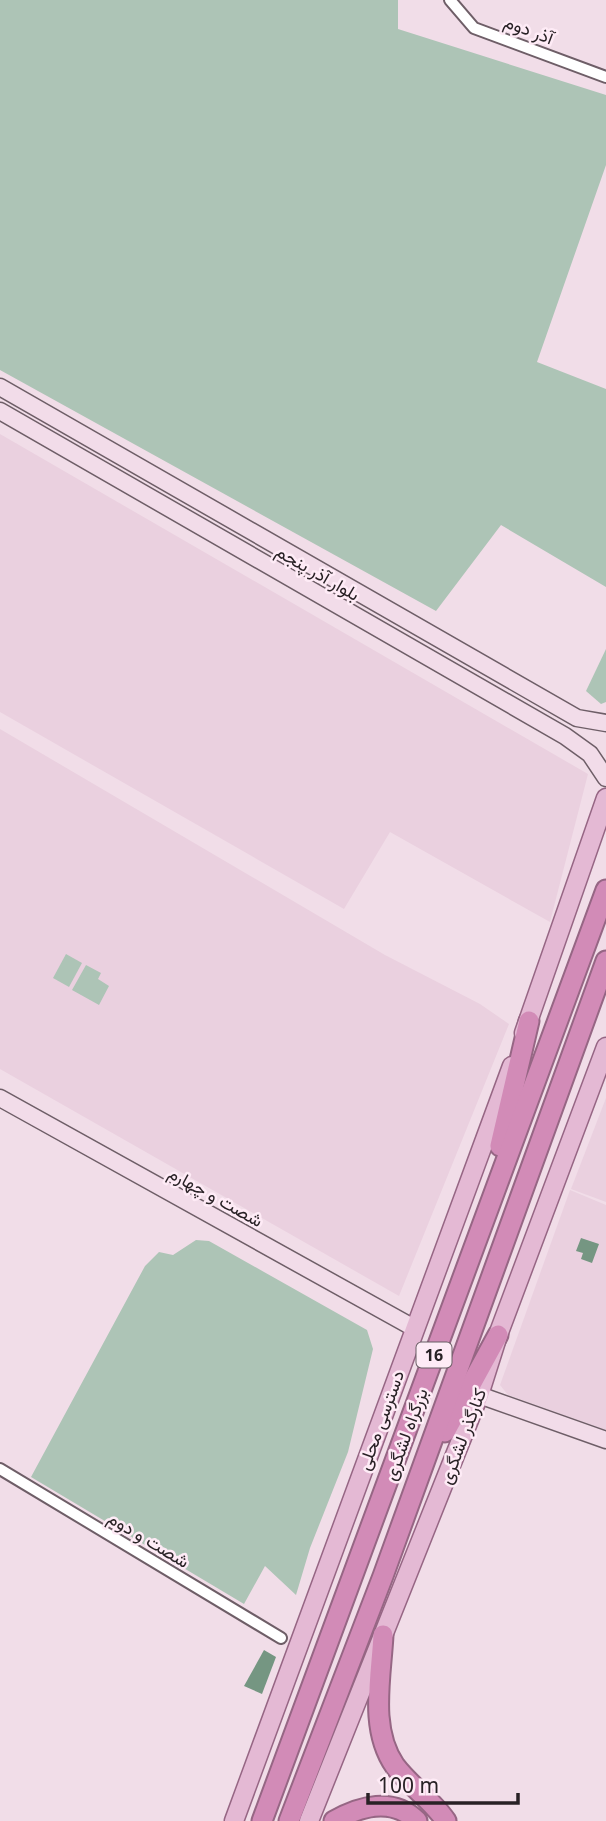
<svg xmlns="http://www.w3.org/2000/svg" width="606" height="1821" font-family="'Noto Sans',Vazirmatn,sans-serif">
<rect width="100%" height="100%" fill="#f1dde8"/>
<g fill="#ead0df">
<path d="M0,434l588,340 -38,148 -160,-90 -46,77 -344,-197z"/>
<path d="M0,729l385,226 95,49 29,20 -110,272 -399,-227z"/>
<path d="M606,1098v104l-35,-13z"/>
<path d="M570,1190l36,15v225l-98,-35 -8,-10z"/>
</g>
<g fill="#adc4b6">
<path d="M0,0h398v29l208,66v70l-69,197 69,27v198l-105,-62 -65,86 -436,-241z"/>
<path d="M606,649v53l-5,2 -15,-13z"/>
<path d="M66,954l16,9 -13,24 -16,-9z"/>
<path d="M86,965l15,8 -3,6 11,7 -10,19 -27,-15z"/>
<path d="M196,1240l13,1 158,89 6,19 -25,103 -38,96 -14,47 -31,-29 -21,38 -213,-127 114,-211 14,-14 14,3z"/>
</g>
<g fill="#759682">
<path d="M581,1238l18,6 -7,19 -11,-4 2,-6 -7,-2z"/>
<path d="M264,1650l12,7 -14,37 -18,-8z"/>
</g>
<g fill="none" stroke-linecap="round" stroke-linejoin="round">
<defs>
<g id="street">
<path d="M450,0l24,28 132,49"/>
<path d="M0,1469l281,169"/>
</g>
<g id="secondary">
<path d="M0,387l577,331 29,5"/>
<path d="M0,411l565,325 25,18 16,24"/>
<path d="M0,1098l414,230"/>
<path d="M479,1395l127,45"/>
</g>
<g id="primary">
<path d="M524,1033l82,-235"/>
<path d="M234,1821l278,-755"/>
<path d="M309,1821l170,-426 19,-60 108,-288"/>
</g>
<g id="highway">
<path d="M500,1146l29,-125"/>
<path d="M445,1432l53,-97"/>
<path d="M383,1635c-2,42 -14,94 12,131 15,20 37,34 51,55"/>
<path d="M262,1821l344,-931"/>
<path d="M289,1821l94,-245 223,-615"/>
<path d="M334,1821c26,-15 59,-24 83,0"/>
</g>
</defs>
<use href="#street" stroke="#6e5e67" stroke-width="14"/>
<use href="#secondary" stroke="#6e5e67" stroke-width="19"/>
<use href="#primary" stroke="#966684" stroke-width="21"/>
<use href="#highway" stroke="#966684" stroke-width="23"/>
<use href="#street" stroke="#fff" stroke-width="10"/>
<use href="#secondary" stroke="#f2dce9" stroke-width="16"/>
<use href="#primary" stroke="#e4b9d4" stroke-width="18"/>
<use href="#highway" stroke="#d28bb7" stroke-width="19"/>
</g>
<g text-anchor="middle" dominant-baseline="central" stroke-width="5" stroke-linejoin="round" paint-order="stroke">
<rect fill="#feebf6" stroke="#685e64" stroke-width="2" x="416.5" y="1342.5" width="35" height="25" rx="5"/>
<g font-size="16" font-weight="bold" fill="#282125">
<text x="434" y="1355">16</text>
</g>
<g font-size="18" fill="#282125" stroke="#feebf6">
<text transform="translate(529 29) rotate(21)">آذر دوم</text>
<text transform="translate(318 572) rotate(30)">بلوار آذر پنجم</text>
<text transform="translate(216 1196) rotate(29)">شصت و چهارم</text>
<text transform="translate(380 1420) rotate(-70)">دسترسی محلی</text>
<text transform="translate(405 1434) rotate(-70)">بزرگراه لشگری</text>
<text transform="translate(462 1436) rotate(-69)">کنارگذر لشگری</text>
<text transform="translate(149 1539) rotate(31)">شصت و دوم</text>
</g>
</g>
<path d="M368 1793v10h150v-10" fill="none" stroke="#282125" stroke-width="3.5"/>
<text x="378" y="1793" font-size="21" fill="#282125" stroke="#feebf6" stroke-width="5" paint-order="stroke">100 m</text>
</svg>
